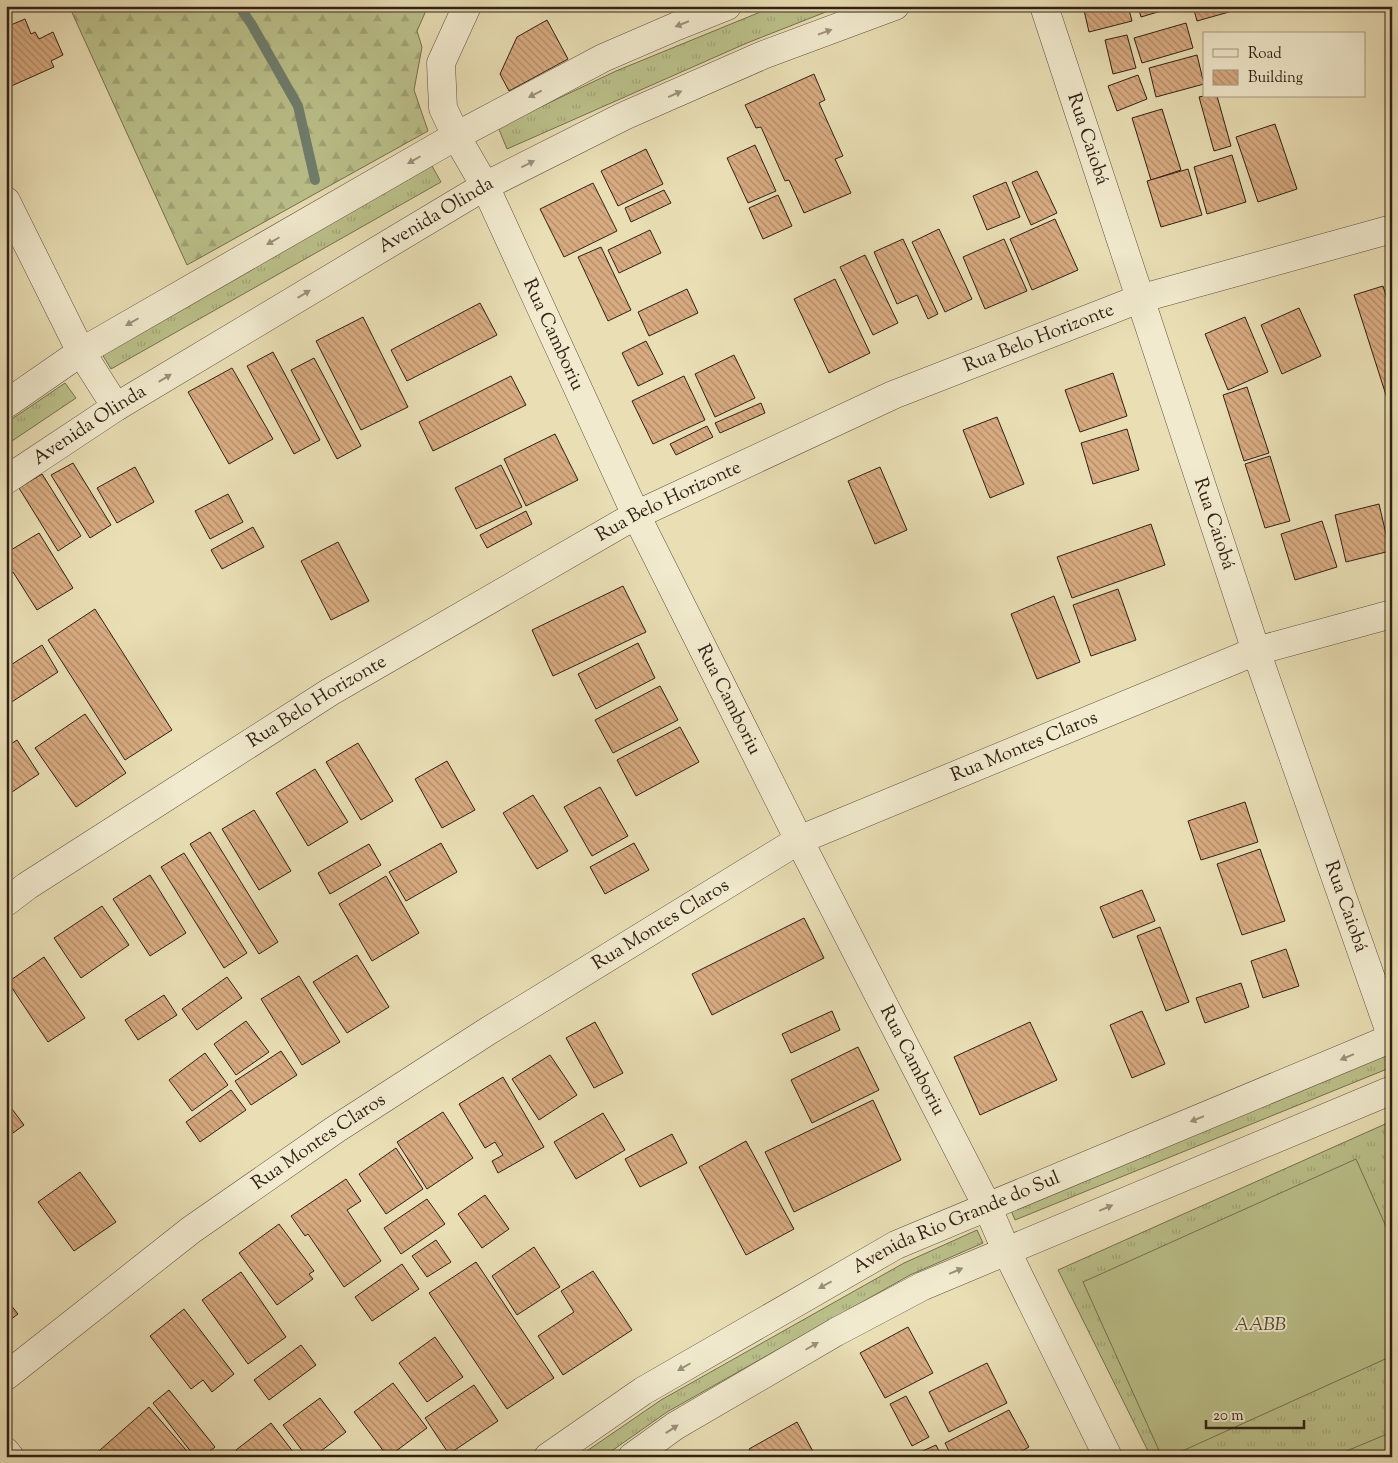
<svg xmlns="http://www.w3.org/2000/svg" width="1398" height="1463" font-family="'Sorts Mill Goudy',serif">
<defs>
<pattern id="grass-tufts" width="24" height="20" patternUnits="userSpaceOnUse" patternTransform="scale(1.25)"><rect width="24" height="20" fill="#bbc08a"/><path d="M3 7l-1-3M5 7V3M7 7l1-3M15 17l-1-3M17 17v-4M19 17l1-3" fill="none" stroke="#a1a576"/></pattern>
<pattern id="forest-firs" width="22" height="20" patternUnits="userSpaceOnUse" patternTransform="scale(1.25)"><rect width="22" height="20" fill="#bbc08a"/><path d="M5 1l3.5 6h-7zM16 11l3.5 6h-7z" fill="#a1a576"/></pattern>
<pattern id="building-back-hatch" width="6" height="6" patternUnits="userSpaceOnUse" patternTransform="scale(1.25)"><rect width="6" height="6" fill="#d8ab81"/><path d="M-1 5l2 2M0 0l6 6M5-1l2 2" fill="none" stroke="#b08b69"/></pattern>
</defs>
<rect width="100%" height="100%" fill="#e9deb4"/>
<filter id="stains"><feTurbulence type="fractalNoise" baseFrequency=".004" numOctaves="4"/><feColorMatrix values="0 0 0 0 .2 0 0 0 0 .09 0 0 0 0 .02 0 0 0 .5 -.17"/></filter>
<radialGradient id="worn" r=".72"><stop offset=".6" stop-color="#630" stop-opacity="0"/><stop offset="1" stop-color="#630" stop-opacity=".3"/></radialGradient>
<g fill="url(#grass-tufts)" stroke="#767050">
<path d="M775,6h66l-94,37 -240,106 -9,-22 118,-56z"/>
<path d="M432,166l9,16 -330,187 -9,-15z"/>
<path d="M65,383l11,15 -70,47v-22z"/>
<path d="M1387,1050l5,11v6l-377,153 -7,-17z"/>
<path d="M1392,1121v336h-241l-93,-187z"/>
<path d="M977,1230l6,13 -73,32 -243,137 -64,45h-25l83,-57 243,-137z"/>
</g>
<path fill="url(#forest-firs)" stroke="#767050" d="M69,6h359l-11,25 5,16 -8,43 14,41 -241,134z"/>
<g fill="#bbc08a" stroke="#767050">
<path d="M1356,1159l36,81v116l-223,101h-7l-79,-175z"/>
<path d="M1392,1432v25h-60z"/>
</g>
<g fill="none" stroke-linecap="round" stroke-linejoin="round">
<path stroke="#6f7e6e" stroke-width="10" d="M239,6l13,19 46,81 17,74"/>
</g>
<g fill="url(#building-back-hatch)" stroke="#322116">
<path d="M1083,6h45l4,15 -43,11z"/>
<path d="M1138,6h40l-37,11z"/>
<path d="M1193,6h34l2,6 -32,9z"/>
<path d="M25,19l6,15 4,-2 4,7 14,-7 10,23 -12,6 3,6 -45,20 -3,-6v-54z"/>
<path d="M547,20l21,39 -59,32 -9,-17 17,-37z"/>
<path d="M1186,23l7,25 -51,15 -8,-25z"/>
<path d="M1127,35l9,33 -23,6 -8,-34z"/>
<path d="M1197,55l7,29 -48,13 -7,-29z"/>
<path d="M814,74l11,26 -6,3 24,53 -8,3 16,34 -47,20 -15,-33 -4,1 -24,-54 -5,1 -11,-23z"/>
<path d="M1138,75l9,24 -30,12 -9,-25z"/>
<path d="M1204,96h13l14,50 -17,5 -15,-54z"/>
<path d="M1162,109l19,61 -30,10 -19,-62z"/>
<path d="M1275,124l22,65 -39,13 -22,-65z"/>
<path d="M755,145l21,46 -28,12 -21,-45z"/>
<path d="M646,149l17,35 -45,22 -17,-35z"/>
<path d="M1232,155l14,47 -39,12 -13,-47z"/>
<path d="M1188,169l14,46 -41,12 -14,-46z"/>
<path d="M1037,171l20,42 -26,12 -19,-43z"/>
<path d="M1006,182l14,35 -33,13 -14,-34z"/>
<path d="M593,183l24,48 -53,26 -24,-48z"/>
<path d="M664,190l7,13 -40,19 -6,-14z"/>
<path d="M778,195l14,31 -29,13 -14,-31z"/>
<path d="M1055,219l23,51 -46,20 -22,-51z"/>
<path d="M939,229l33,70 -27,13 -33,-70z"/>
<path d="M650,230l11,23 -42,20 -11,-23z"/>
<path d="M903,239l35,75 -10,5 -11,-24 -20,9 -23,-52z"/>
<path d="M1004,239l23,52 -42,18 -22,-52z"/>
<path d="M601,247l30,63 -23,11 -30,-64z"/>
<path d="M865,255l33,68 -25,12 -33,-68z"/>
<path d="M835,279l35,74 -41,20 -35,-74z"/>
<path d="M1383,286l9,29v99l-38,-119z"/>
<path d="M687,289l11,24 -49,23 -11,-24z"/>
<path d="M480,303l17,32 -90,46 -16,-31z"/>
<path d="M1299,308l22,48 -39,18 -21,-49z"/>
<path d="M363,317l45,90 -47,23 -45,-89z"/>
<path d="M1245,317l23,55 -40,18 -23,-56z"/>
<path d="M646,341l17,33 -25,12 -16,-33z"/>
<path d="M273,352l47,88 -26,14 -47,-88z"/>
<path d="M734,355l21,43 -40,19 -20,-43z"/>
<path d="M314,358l47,88 -24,13 -46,-89z"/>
<path d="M232,368l41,71 -44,25 -41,-72z"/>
<path d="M1113,373l14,43 -47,16 -15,-42z"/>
<path d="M511,376l15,29 -93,46 -14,-29z"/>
<path d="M684,376l21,44 -52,24 -21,-43z"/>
<path d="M1247,387l22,66 -25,8 -21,-66z"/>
<path d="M761,403l4,10 -45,20 -5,-10z"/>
<path d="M997,417l27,67 -34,14 -27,-68z"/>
<path d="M707,426l6,11 -37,18 -6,-11z"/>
<path d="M1127,429l12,41 -46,14 -12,-41z"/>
<path d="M555,434l23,46 -52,26 -22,-47z"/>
<path d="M1270,456l20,65 -25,7 -20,-64z"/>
<path d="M73,463l38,62 -21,13 -39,-63z"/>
<path d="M501,465l21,42 -46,22 -21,-41z"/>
<path d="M135,467l19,35 -37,21 -20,-35z"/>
<path d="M880,467l27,63 -32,14 -27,-63z"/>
<path d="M42,474l39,62 -23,15 -39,-63z"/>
<path d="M228,494l15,28 -33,17 -15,-28z"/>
<path d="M1379,504l11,47 -44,11 -11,-47z"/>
<path d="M526,511l6,13 -45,24 -7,-13z"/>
<path d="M1322,521l15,46 -42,13 -14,-46z"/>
<path d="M1151,524l14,41 -93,33 -15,-41z"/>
<path d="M253,527l11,20 -42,22 -11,-19z"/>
<path d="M39,533l34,55 -36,22 -24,-38 -7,4v-23z"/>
<path d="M338,542l31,59 -38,19 -30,-59z"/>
<path d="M623,586l23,46 -93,44 -21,-46z"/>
<path d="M1118,589l18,51 -45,16 -18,-51z"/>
<path d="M1054,596l26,66 -43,17 -26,-65z"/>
<path d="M95,609l77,121 -47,30 -77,-120z"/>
<path d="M638,643l17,35 -59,31 -18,-35z"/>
<path d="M42,645l16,27 -51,33 -1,-37z"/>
<path d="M660,686l18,34 -65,33 -18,-33z"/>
<path d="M85,714l41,59 -50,34 -41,-59z"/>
<path d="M680,727l19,35 -63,34 -19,-36z"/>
<path d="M17,740l22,34 -30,20 -3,-5v-42z"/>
<path d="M358,743l35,58 -32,19 -35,-58z"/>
<path d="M447,761l28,49 -33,18 -27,-49z"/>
<path d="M315,769l33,53 -40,24 -32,-53z"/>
<path d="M600,787l28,49 -36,20 -28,-49z"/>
<path d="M533,795l35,56 -31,18 -34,-56z"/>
<path d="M1245,802l13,40 -57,18 -13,-39z"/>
<path d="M254,810l37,61 -32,19 -37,-61z"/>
<path d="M210,832l68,110 -19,12 -69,-110z"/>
<path d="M441,843l16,29 -51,29 -17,-29z"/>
<path d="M634,843l15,27 -44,24 -15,-27z"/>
<path d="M369,844l12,21 -51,29 -12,-21z"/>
<path d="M1260,849l25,72 -43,14 -25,-71z"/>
<path d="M184,853l63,100 -23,15 -63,-101z"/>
<path d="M150,875l36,58 -36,23 -37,-57z"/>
<path d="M386,876l33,57 -47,28 -33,-57z"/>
<path d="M1142,890l13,31 -42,17 -13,-31z"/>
<path d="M102,906l27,39 -48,33 -27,-40z"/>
<path d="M804,918l20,40 -112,57 -20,-41z"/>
<path d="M1160,927l29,75 -23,9 -29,-75z"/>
<path d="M1286,949l13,37 -36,12 -12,-37z"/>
<path d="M357,955l32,52 -42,26 -34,-51z"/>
<path d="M44,957l41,61 -37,24 -40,-60z"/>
<path d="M299,976l41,66 -38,23 -41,-66z"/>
<path d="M227,977l15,21 -45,32 -15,-21z"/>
<path d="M1241,983l8,24 -44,16 -9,-25z"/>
<path d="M164,995l13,20 -39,25 -13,-20z"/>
<path d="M832,1011l8,19 -49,23 -9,-19z"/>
<path d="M1142,1011l23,53 -33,14 -22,-53z"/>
<path d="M246,1021l23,31 -33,23 -22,-31z"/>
<path d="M595,1022l28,51 -29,15 -28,-50z"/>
<path d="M1030,1022l27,58 -77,35 -26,-58z"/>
<path d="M858,1047l21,43 -67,33 -21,-43z"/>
<path d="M281,1051l16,24 -46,30 -16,-24z"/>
<path d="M205,1053l23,32 -36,26 -23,-31z"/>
<path d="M550,1055l27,40 -38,25 -27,-41z"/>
<path d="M503,1077l41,70 -46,26 -6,-12 11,-6 -8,-13 -10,6 -26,-44z"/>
<path d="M231,1090l15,20 -46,32 -14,-20z"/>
<path d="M873,1100l28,60 -107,52 -29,-60z"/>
<path d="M6,1101l18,24 -18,13z"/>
<path d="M443,1112l30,46 -46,31 -30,-47z"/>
<path d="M603,1113l22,37 -49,29 -22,-37z"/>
<path d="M672,1134l15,29 -47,24 -15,-28z"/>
<path d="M746,1141l48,88 -48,26 -47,-88z"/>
<path d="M396,1148l27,41 -37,25 -27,-40z"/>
<path d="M80,1172l36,50 -42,29 -36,-49z"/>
<path d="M346,1179l15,22 -14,9 34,51 -37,26 -36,-53 -3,2 -14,-20z"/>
<path d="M485,1195l24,34 -27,19 -24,-34z"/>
<path d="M427,1199l18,25 -44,30 -17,-26z"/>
<path d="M279,1224l35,47 -5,3 4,5 -36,26 -38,-52z"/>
<path d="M436,1240l15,22 -24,15 -15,-21z"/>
<path d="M534,1247l26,40 -43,28 -25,-39z"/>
<path d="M476,1262l78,116 -47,31 -78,-116z"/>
<path d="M402,1264l17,25 -47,32 -17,-24z"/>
<path d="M593,1271l39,59 -69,45 -25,-39 36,-24 -13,-21z"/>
<path d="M241,1272l45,65 -38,27 -46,-64z"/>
<path d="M6,1299l12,15 -12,9z"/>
<path d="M184,1309l50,65 -22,18 -9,-12 -12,9 -41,-53z"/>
<path d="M908,1327l25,46 -48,25 -25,-45z"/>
<path d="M435,1337l28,40 -36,25 -28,-39z"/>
<path d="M301,1345l15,20 -47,35 -15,-20z"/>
<path d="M987,1363l20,40 -58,29 -20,-40z"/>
<path d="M393,1383l34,45 -39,29 -34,-45z"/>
<path d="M474,1385l24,36 -49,33 -24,-36z"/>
<path d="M169,1390l46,57 -12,10h-8l-42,-54z"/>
<path d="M906,1396l23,41 -17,9 -22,-42z"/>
<path d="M320,1398l26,34 -33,25h-6l-24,-32z"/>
<path d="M149,1407l43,50h-100z"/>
<path d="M1009,1410l20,37 -18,10h-59l-7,-14z"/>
<path d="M797,1422l19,35h-63l-4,-8z"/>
<path d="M271,1423l26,34h-55l-6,-7z"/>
<path d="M936,1445l6,12h-24l-2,-3z"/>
</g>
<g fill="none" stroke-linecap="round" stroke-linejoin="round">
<defs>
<g id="minor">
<path id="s1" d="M467,6l-26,57 2,45 13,28 29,50 151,329 163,325 188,366 19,44 102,207"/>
<path id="s2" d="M1044,6l212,645 136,387"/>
<path d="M6,201l75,151 35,55"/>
<path id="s3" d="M6,902l21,-16 303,-194 306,-177 257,-120 246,-96 253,-70"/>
<path id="s4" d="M6,1376l185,-146 145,-101 152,-98 311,-191 457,-189 136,-37"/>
<path d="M6,1452l4,5"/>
</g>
<g id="tertiary">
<path d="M6,404l75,-52 375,-216 147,-78 74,-32 50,-20"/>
<path id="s5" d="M6,480l110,-73 369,-221 139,-70 139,-61 132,-49"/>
<path id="s6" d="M548,1457l95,-66 253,-146 496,-207"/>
<path d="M632,1457l43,-31 161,-94 87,-46 469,-196"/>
</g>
</defs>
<use href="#minor" stroke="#60503e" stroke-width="29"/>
<use href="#tertiary" stroke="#60503e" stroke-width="29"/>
<use href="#minor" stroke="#f1eace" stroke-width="28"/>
<use href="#tertiary" stroke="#f1eace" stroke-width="28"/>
</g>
<defs><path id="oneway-solid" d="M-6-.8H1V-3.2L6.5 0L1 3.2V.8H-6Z" transform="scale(1.25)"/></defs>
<g fill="#9b907b">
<use href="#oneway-solid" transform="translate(682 24) rotate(158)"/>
<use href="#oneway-solid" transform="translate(825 32) rotate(-20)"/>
<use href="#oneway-solid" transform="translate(535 94) rotate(153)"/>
<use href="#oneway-solid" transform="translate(675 94) rotate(-24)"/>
<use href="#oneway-solid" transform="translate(414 160) rotate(150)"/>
<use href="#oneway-solid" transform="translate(528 164) rotate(-27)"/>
<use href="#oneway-solid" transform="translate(273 241) rotate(150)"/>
<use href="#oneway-solid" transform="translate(304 294) rotate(-31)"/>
<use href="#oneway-solid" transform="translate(132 322) rotate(150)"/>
<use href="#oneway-solid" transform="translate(165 378) rotate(-31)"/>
<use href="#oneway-solid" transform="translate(1347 1057) rotate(157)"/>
<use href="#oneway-solid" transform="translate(1197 1119) rotate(158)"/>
<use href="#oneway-solid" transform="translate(1106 1208) rotate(-23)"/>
<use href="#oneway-solid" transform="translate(956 1271) rotate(-23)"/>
<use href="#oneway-solid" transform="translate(825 1285) rotate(151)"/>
<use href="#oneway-solid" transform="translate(812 1346) rotate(-30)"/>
<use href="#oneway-solid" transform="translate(684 1367) rotate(150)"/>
<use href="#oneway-solid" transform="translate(672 1429) rotate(-34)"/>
</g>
<g text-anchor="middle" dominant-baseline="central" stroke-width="4" stroke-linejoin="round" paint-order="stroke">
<g font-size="19" fill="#322116" stroke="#f1eace">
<text stroke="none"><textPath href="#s2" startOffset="140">Rua Caiobá</textPath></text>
<text stroke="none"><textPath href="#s5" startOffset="505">Avenida Olinda</textPath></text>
<text stroke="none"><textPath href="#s1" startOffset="360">Rua Camboriu</textPath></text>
<text stroke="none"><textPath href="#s3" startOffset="1180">Rua Belo Horizonte</textPath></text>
<text stroke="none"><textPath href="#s5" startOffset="100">Avenida Olinda</textPath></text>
<text stroke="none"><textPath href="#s3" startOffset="775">Rua Belo Horizonte</textPath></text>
<text stroke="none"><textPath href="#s2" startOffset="545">Rua Caiobá</textPath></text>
<text stroke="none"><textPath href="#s1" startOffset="765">Rua Camboriu</textPath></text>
<text stroke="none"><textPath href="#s3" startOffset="370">Rua Belo Horizonte</textPath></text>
<text stroke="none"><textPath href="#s4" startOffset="1202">Rua Montes Claros</textPath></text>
<text stroke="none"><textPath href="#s2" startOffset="950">Rua Caiobá</textPath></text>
<text stroke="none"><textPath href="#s4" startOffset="796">Rua Montes Claros</textPath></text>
<text stroke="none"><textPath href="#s1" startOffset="1170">Rua Camboriu</textPath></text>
<text stroke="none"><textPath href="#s4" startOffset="391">Rua Montes Claros</textPath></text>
<text stroke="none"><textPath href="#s6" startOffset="472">Avenida Rio Grande do Sul</textPath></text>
</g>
<g font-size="19" font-style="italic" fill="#544933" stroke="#f1eace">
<text x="1260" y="1325">AABB</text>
</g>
</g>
<rect width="1398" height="1463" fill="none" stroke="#e9deb4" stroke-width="25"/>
<rect x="8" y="8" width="1383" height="1448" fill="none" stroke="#322116" stroke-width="2.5"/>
<rect x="12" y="12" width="1373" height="1438" fill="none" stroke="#322116"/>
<rect x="1203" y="32" width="162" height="65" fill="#f1eace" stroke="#a59a84"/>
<rect x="1213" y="49" width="25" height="8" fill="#f1eace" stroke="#a59a84"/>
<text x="1248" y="58" font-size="15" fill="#322116">Road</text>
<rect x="1213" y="70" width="25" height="15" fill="url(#building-back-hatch)" stroke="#a59a84"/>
<text x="1248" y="82" font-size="15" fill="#322116">Building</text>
<path d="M1206 1420v8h98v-8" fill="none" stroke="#322116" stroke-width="2.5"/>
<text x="1213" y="1420" font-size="15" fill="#322116" stroke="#f1eace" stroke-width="4" paint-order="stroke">20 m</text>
<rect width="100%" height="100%" filter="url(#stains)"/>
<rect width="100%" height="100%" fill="url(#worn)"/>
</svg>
